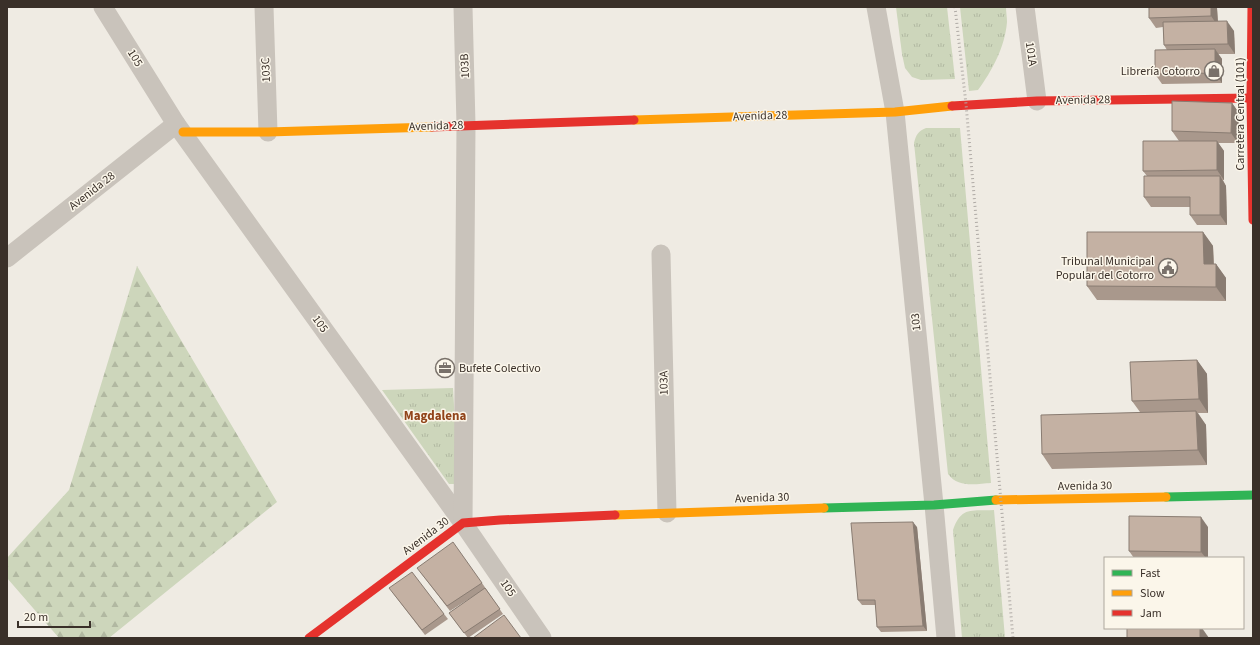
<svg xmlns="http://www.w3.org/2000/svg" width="1260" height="645" font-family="'Source Sans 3',sans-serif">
<defs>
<pattern id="grass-tufts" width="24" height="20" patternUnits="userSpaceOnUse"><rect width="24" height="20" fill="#cdd6bb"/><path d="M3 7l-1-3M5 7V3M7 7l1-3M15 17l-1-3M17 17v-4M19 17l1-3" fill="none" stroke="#b1b8a1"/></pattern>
<pattern id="forest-firs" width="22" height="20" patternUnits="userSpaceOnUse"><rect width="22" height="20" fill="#cdd6bb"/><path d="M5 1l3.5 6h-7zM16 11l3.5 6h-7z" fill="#b1b8a1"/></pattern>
</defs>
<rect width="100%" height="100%" fill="#efebe3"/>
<g fill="url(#grass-tufts)">
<path d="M896,7h51l8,72 -34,1 -9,-3 -7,-9 -3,-14z"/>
<path d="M960,7h46c0,5 1,10 1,15 -2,25 -15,49 -29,68l-9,1z"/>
<path d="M926,128h34l31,355c-15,1 -33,5 -43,-9l-34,-331c2,-8 4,-12 12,-15z"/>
<path d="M453,388l5,88 -1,8h-8l-67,-94z"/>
<path d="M994,510l11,128h-43l-9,-108c8,-24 19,-19 41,-20z"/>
</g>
<path fill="url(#forest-firs)" d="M137,266l140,236 -168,136h-50l-52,-60v-20l62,-68z"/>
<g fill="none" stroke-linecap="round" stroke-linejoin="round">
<g stroke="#c9c3bb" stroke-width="19">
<path d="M103,7l73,117 287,399 79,115"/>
<path d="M264,7l4,125"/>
<path d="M463,7l3,118 -3,398"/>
<path d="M876,7l19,105 39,393 12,133"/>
<path d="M1025,7l12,94"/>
<path d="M661,254l6,259"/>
<path d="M7,258l169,-134"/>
</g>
<g stroke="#30b455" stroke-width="9">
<path d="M1166,497l87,-2"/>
<path d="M824,508l110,-3 62,-5"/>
</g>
<g stroke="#ff9f0a" stroke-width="9">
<path d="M634,120l261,-8 57,-6"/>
<path d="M183,132h85l164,-5"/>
<path d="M996,500l170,-3"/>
<path d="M615,515l209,-7"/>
</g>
<g stroke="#e5322d" stroke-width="9">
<path d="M1252,7l-1,91 2,122"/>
<path d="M952,106l85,-5 214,-3"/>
<path d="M432,127l202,-7"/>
<path d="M309,638l154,-115 37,-3 115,-5"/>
</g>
<path stroke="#b0aba6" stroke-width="3" stroke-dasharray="1 3" stroke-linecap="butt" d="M955,7l11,97 47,534"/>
</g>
<g fill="#a9988c">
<path d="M1217,8l1,13 16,10 1,23h-17l4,5v24l-60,1 -7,-10 12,-24 -3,-5 -1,-18 -7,1 -7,-10z"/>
<path d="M1232,103l7,10 -1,30h-20l6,8v29h-1l3,6 1,39h-30l-7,-10v-8h-39l-7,-10 3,-21 -4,-5 36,-30 -7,-10z"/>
<path d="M1203,232l10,14 1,18h2l10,14v23l-129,-1 -10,-14z"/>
<path d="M1197,360l10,14 1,39h-10l8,12 1,40 -155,4 -10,-15 98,-42 -8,-11z"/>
<path d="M917,527l10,104 -46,1 -4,-5 -1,-22h-14l-4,-5z"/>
<path d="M1208,527v31h-74l-5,-7z"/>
<path d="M421,573l61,10 21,31 -35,24 -19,-25 26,-18 -25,16z"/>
<path d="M393,593l51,21 4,5 -23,16z"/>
</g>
<g fill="#897c72">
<path d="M1211,7h6v1l1,18 -7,-10z"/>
<path d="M1227,21l7,10 1,23 -7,-10z"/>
<path d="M1215,49l7,10v24l-7,-10z"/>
<path d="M1232,103l7,10 -1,30 -7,-10z"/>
<path d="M1217,141l7,10v29l-7,-10z"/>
<path d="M1220,176l6,10 1,39 -7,-10z"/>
<path d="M1203,232l10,14 1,32 -10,-14z"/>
<path d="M1216,264l10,14v23l-10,-14z"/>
<path d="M1197,360l10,14 1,39 -9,-14z"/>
<path d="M1196,411l10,14 1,40 -9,-15z"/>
<path d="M1201,517l7,10v31h-2l-5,-6z"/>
<path d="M913,522l4,5 10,104 -4,-5z"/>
<path d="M1200,628h2l7,10h-9z"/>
</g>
<g fill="#c4b1a3" stroke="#897c72">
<path d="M1149,7h62v9l-62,2z"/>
<path d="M1227,21l1,23 -64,1 -1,-23z"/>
<path d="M1215,49v24l-60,1v-24z"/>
<path d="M1172,101l60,2 -1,30 -59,-2z"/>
<path d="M1143,141h74v29l-74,1z"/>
<path d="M1144,176h76v39h-30v-18h-46z"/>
<path d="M1087,232h116l1,32h12v23l-129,-1z"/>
<path d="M1197,360l2,39 -67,2 -2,-39z"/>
<path d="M1196,411l2,39 -156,4 -1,-39z"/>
<path d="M1129,516l72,1v35l-72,-1z"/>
<path d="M913,522l10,104 -46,1 -2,-27h-17l-7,-77z"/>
<path d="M453,542l29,41 -35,23 -30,-38z"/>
<path d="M412,572l32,42 -22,16 -33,-42z"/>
<path d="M485,588l15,21 -36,24 -15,-20z"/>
<path d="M504,615l17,23h-48z"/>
<rect x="1127" y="628" width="73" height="10"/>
</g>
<defs>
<symbol id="shop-ring" viewBox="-11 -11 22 22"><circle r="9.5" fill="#fbf6ea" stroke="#79716a" stroke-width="1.5"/><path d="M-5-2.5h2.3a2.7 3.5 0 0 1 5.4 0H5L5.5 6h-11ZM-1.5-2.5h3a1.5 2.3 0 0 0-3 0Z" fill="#79716a"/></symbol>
<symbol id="civic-ring" viewBox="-11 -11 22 22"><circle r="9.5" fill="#fbf6ea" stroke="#79716a" stroke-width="1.5"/><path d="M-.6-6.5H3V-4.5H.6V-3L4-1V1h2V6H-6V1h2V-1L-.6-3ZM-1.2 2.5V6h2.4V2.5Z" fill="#79716a"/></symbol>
<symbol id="office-ring" viewBox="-11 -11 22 22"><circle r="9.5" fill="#fbf6ea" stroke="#79716a" stroke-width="1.5"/><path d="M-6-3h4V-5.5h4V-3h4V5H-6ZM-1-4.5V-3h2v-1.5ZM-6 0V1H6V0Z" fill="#79716a"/></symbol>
</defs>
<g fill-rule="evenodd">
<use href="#shop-ring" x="1203" y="60" width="22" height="22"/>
<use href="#civic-ring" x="1157" y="257" width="22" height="22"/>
<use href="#office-ring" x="434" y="357" width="22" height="22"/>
</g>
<g text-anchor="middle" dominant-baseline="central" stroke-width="3" stroke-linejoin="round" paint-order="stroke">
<g font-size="12" fill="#3a3029" stroke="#fbf6ea">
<text transform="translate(1031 54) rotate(82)">101A</text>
<text transform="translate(135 58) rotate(58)">105</text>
<text transform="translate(465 66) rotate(-92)">103B</text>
<text transform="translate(266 70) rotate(-92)">103C</text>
<text transform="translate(1083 100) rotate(-1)">Avenida 28</text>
<text transform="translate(1240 114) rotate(-90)">Carretera Central (101)</text>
<text transform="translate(760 116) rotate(-2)">Avenida 28</text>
<text transform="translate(436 126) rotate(-2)">Avenida 28</text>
<text transform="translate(92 191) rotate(-38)">Avenida 28</text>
<text transform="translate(916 322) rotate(-96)">103</text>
<text transform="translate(320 324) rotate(54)">105</text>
<text transform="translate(664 383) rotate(-91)">103A</text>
<text transform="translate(1085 486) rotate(-1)">Avenida 30</text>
<text transform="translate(762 498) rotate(-2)">Avenida 30</text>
<text transform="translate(426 536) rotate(-37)">Avenida 30</text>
<text transform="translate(508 588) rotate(55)">105</text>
</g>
<g font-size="12" fill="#3a3029" stroke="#fbf6ea" text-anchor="end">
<text x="1200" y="71">Librería Cotorro</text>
<text x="1154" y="261">Tribunal Municipal<tspan x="1154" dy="14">Popular del Cotorro</tspan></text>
<text x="459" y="368" text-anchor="start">Bufete Colectivo</text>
</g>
<g font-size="13" font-weight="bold" fill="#91441a" stroke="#fbf6ea">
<text x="435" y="416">Magdalena</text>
</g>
</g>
<rect width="1260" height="645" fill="none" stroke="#3a3029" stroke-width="16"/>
<rect x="1104" y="557" width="140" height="72" fill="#fbf6ea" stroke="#aea79d"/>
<rect x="1112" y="570" width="20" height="6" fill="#30b455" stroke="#aea79d"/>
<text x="1140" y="577" font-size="12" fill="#3a3029">Fast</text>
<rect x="1112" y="590" width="20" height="6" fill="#ff9f0a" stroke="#aea79d"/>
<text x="1140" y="597" font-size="12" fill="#3a3029">Slow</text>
<rect x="1112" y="610" width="20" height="6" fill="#e5322d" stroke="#aea79d"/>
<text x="1140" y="617" font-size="12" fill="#3a3029">Jam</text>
<path d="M18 621v6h72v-6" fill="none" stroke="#3a3029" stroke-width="2"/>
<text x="24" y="621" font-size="12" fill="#3a3029" stroke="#fbf6ea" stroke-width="3" paint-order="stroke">20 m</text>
</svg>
